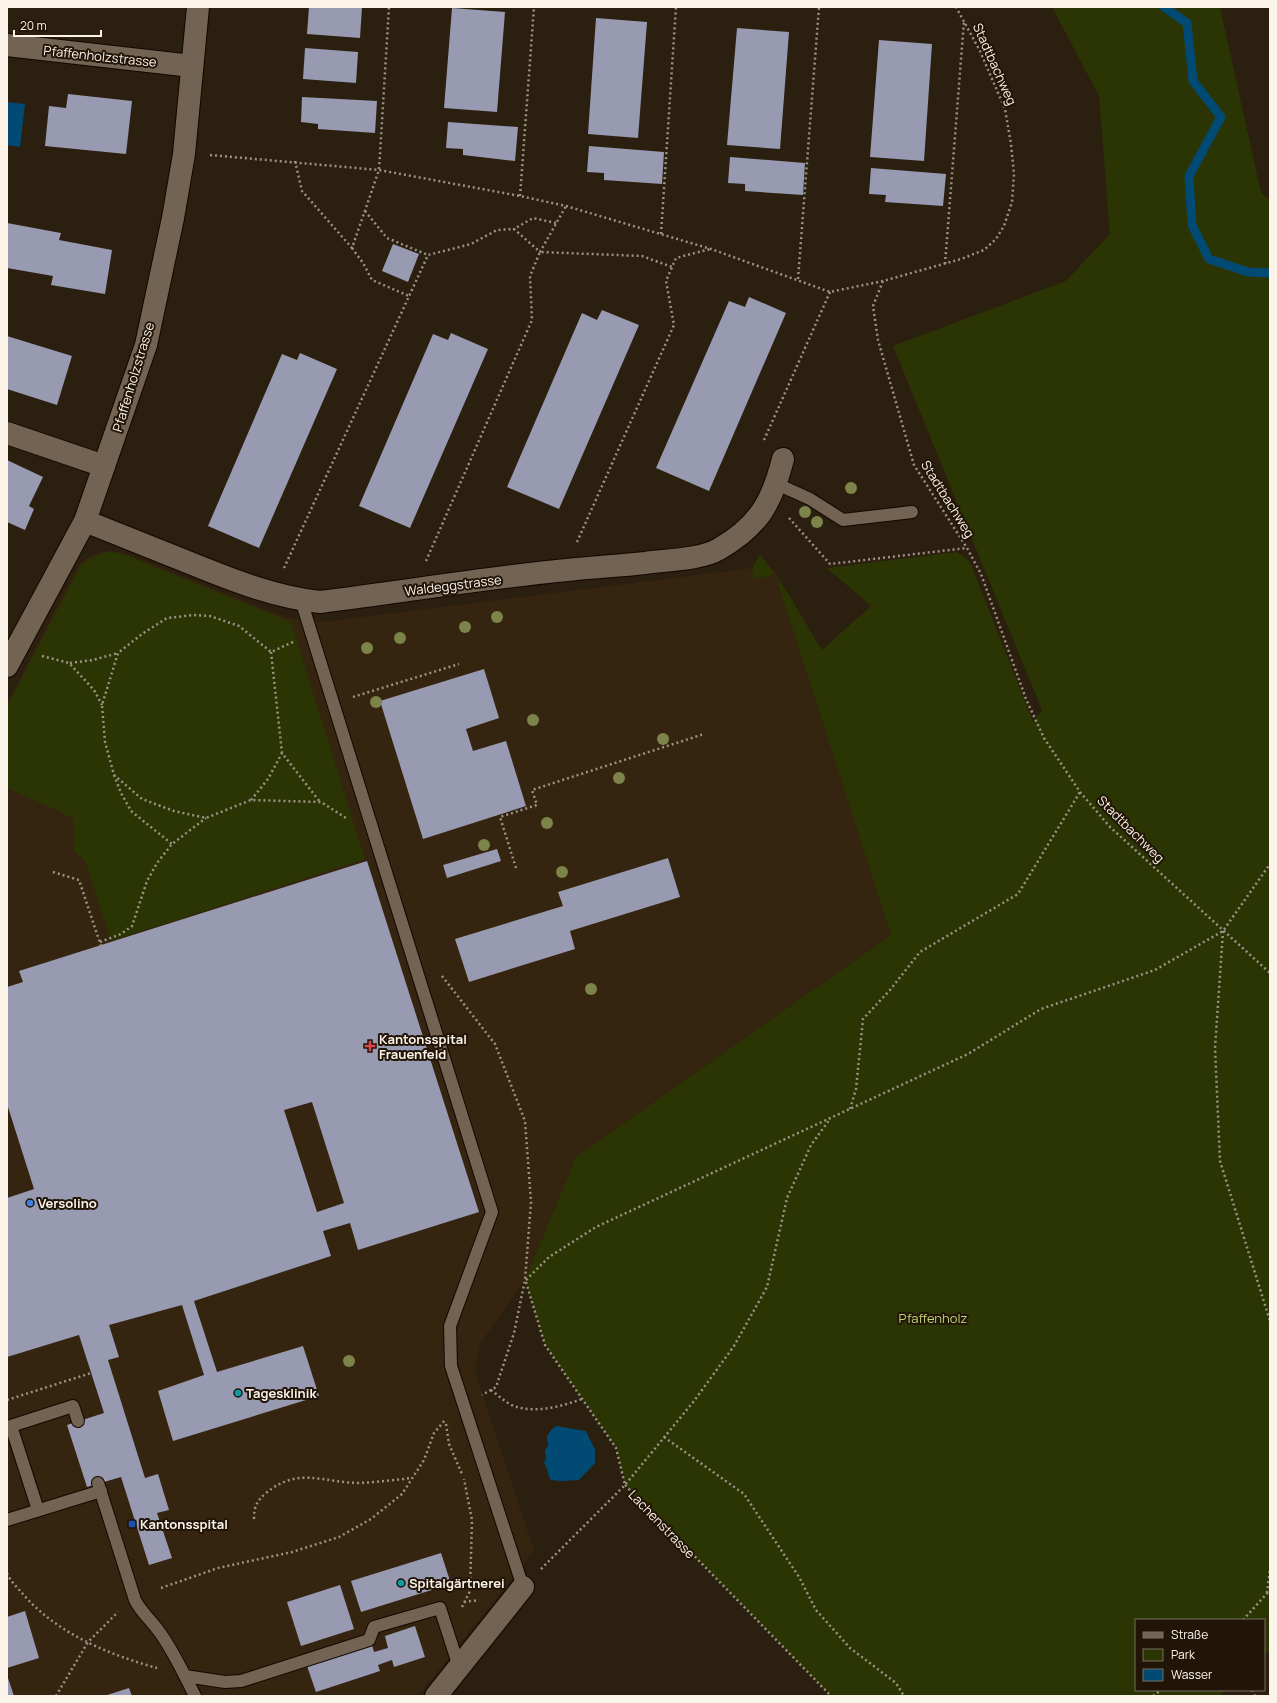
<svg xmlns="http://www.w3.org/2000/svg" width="1277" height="1703" font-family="Manrope,sans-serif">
<rect width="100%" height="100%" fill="#2b1f10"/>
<path fill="#35240f" d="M112,551l12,2 161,64 37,5 430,-54 -1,3 24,2 116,362 -315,222 -51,123 -45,64 -5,27 59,180 -116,145h-411v-992l66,-129 7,-11 10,-8 12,-4z"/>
<g fill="#2b3504">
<path d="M1052,7h168l41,186 9,8v1449l-6,5v-35h-128v70h90l-7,6h-388l-206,-211 -9,-37 -71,-103 -20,-65 51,-123 315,-222 -116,-361 -21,6c-4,-11 0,-16 6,-25 26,30 41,62 62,95l49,-44 -44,-38 130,-16 13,10 63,160 9,-12 -149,-364 173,-65 44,-47 -11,-138z"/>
<path d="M112,552l11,2 168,68 74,237 -254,82 -26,-80 -11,-10 -1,-33 -66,-30v-82l74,-141c10,-8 18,-12 31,-13z"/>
</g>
<g fill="#004a74">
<path d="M7,102l18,2 -5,43 -13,-2z"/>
<path d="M556,1426l30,5 9,19v13l-16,17 -18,1 -10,-1c-4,-6 -3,-12 -7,-17l2,-4 -1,-8 3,-6 -1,-9 5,-7z"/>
</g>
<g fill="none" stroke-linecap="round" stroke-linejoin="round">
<path stroke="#004a74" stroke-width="9" d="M1164,7l23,16 6,58 28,36 -32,59 3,49 17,34 39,13 22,1"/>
</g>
<g fill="#979ab0" fill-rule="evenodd">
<path d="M309,7h53l-2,31 -53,-4z"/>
<path d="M452,8l53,4 -8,100 -53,-4z"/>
<path d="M596,18l51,4 -9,116 -50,-4z"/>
<path d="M737,28l52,4 -9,117 -53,-4z"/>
<path d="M879,40l53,4 -8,117 -54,-4z"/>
<path d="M305,48l53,4 -2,31 -53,-4z"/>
<path d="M68,94l64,7 -6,53 -81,-8 4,-40 17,2z"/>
<path d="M302,97l75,4 -2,32 -57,-4v-5l-17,-2z"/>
<path d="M448,122l70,5 -3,34 -52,-6v-6l-17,-1z"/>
<path d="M589,146l75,6 -2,32 -58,-4v-7l-17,-1z"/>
<path d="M730,157l75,6 -2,32 -58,-4v-7l-17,-1z"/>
<path d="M871,168l75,6 -3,32 -58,-4 1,-7 -17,-1z"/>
<path d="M7,223l54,10 -2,7 53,10 -7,44 -54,-9 2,-9 -46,-8z"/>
<path d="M393,244l26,10 -11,28 -26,-11z"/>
<path d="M749,297l37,16 -77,178 -53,-23 73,-167 16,6z"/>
<path d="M602,310l37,15 -80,184 -52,-22 75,-174 15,7z"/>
<path d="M451,333l37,16 -78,179 -51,-22 74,-172 15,6z"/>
<path d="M7,336l65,20 -15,49 -50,-16z"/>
<path d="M300,353l37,16 -78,179 -51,-22 74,-172 15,6z"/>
<path d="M7,460l36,17 -14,29 5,3 -9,21 -18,-8z"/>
<path d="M484,669l15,49 -33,11 7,22 33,-10 20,65 -103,33 -43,-138z"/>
<path d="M497,849l4,12 -54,17 -4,-13z"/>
<path d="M668,858l12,39 -110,34 5,18 -106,33 -14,-43 108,-33 -5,-14z"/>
<path d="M367,861l112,351 -121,38 -8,-27 -27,8 8,25 -137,45 23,71 86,-26 16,50 -146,45 -15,-50 46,-16 -22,-70 -73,20 10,32 -11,3 37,118 13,-4 11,36 -12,3 15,45 -23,7 -28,-88 -34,10 -20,-62 37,-12 -25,-78 -72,22v-159l27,-9 -27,-85v-117l16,-5 -4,-11zM312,1102l32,101 -27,9 -33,-102z"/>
<path d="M441,1553l10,31 -90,28 -10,-31z"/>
<path d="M340,1585l14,44 -53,17 -14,-44z"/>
<path d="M25,1611l14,47 -32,10v-51z"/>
<path d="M415,1626l10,31 -31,10 -2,-7 -14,5 2,6 -64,21 -9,-26 65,-21 2,7 14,-4 -3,-12z"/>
<path d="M7,1675l7,21h-7z"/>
<path d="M129,1688l3,8h-28z"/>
</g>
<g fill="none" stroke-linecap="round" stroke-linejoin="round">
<defs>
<g id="service">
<path d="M777,484l33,15 33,21 69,-8"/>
<path d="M301,600l191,612 -42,114 1,40 72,221"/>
<path d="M98,1483l37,117c6,12 15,19 23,30 15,20 26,44 37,66"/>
<path d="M38,1510l-27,-84 62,-20 5,15"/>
<path d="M7,1520l94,-29"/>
<path d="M185,1676l40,6 16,-1 128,-41 5,-13 66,-19 19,59"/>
</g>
<g id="minor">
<path d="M7,45l185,21"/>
<path d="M7,433l97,33"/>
<path d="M85,521c35,14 70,28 105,42 42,17 84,34 130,39 82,-10 164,-24 247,-32 26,-3 52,-4 78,-7 21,-3 55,-3 74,-14 40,-23 53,-47 64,-90"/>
<path d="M7,666l78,-145 61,-176 27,-127 11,-64 14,-147"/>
<path d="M436,1696l87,-109"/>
</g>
</defs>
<use href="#service" stroke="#130800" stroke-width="14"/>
<use href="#minor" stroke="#130800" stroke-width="24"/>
<g stroke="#9d9286" stroke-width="2.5" stroke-dasharray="2 3" stroke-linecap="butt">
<path d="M210,155l169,15 141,26 46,10 145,43 119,43 53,-11 78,-22 23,-9 12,-11 8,-13 8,-24 2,-28 -3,-30 -6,-35 -25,-58 -24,-44"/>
<path d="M295,161l7,30 50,57 27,-78 10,-163"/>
<path d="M520,196l14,-189"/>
<path d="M365,211l22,27 41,17"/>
<path d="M556,223l-23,-5 -19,11 26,23 26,-46"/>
<path d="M661,234l15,-227"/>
<path d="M352,248l11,15 9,17 37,16"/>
<path d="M945,264l19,-243"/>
<path d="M798,279l21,-272"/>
<path d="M883,281l-10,25 5,34 36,125 53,83 14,26 45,125 18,39 36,54 30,35 160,146"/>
<path d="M764,440l66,-148"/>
<path d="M789,518l41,46 137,-16"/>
<path d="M577,542l97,-217 -8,-44 10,-23 34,-9"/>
<path d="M426,561l106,-241 -2,-44 10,-24 102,4 30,11"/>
<path d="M284,568l144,-313 43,-11 26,-14 17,-1"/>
<path d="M293,642l-22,10 -32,-26 -29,-10 -16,-1 -27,3 -25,16 -24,19 -16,52 3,37 9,33 28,24 32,12 32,7 45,-18 70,2 25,16"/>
<path d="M271,652l11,101 38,49"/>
<path d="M42,656l27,7 25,27 8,15"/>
<path d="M70,663l23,-3 25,-7"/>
<path d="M353,697l106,-33"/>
<path d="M114,775l7,18 10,18 41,33"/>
<path d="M251,800l17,-21 14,-26"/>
<path d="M516,868l-16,-51 37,-12 -5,-15 172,-56"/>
<path d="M53,872l26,8 22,66"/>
<path d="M1223,931l-8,117 5,113 50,160"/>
<path d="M100,942l21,-8 11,-8 15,-45 10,-18 15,-19 34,-26"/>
<path d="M442,976l53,68 30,77 6,81 -6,78 -11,53 -18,54 -14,8"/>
<path d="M850,1109l6,-20 7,-70 27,-29 30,-38 98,-58 62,-102"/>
<path d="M526,1280l23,-23 47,-30 372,-173 73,-45 114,-39 68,-39 47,-67"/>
<path d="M526,1282l19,63 71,103 9,37"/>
<path d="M491,1390c7,5 17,15 26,17 22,6 45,-1 65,-8"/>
<path d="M7,1400l84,-27"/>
<path d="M446,1424l3,20 13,30"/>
<path d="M664,1437l80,57 55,83 17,33 34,38 46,35 8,13"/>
<path d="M625,1485l206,211"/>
<path d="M254,1519c0,-13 3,-18 12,-26 33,-27 56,-10 94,-10 17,-1 35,-3 52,-5"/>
<path d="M541,1569l84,-84 69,-84 40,-55 33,-59 20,-89 24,-53 19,-26"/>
<path d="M7,1573c3,8 10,14 15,20 34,40 85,61 135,75"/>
<path d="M161,1588l57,-20 74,-16 47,-15 32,-18 31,-25 22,-34 10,-27 11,-13"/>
<path d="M1267,1593l3,-24"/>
<path d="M464,1602l15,-2"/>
<path d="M462,1607l8,-16 2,-71 -8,-41"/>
<path d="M1243,1620l27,-30"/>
<path d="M1252,1690l3,6"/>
<path d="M56,1696l32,-54 30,-30"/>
<path d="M1153,1696l8,-6"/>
</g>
<use href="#service" stroke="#726352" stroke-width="12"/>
<use href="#minor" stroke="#726352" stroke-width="22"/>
</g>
<g fill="#7c8449">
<circle cx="851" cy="488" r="6"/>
<circle cx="805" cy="512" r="6"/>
<circle cx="817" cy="522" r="6"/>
<circle cx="497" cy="617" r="6"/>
<circle cx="465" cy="627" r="6"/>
<circle cx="400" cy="638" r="6"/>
<circle cx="367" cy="648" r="6"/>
<circle cx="376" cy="702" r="6"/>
<circle cx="533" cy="720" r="6"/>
<circle cx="663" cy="739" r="6"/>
<circle cx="619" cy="778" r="6"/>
<circle cx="547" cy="823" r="6"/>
<circle cx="484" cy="845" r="6"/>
<circle cx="562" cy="872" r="6"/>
<circle cx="591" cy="989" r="6"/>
<circle cx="349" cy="1361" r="6"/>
</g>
<path fill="#e0444e" stroke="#211507" stroke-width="1.5" d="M368 1040h4v4h4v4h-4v4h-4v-4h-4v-4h4z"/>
<circle fill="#3f7fe0" stroke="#211507" stroke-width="1.5" cx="30" cy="1203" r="4"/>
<g fill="#0f9aa8" stroke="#211507" stroke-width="1.5">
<circle cx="238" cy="1393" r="4"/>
<circle cx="401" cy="1583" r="4"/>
</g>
<rect fill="#1a4fb4" stroke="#211507" stroke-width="1.5" x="128" y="1520" width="8" height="8" rx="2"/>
<g text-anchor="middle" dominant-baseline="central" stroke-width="4" stroke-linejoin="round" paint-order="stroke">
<g font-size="13" fill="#fcf3e9" stroke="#211507">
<text transform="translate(100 56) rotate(6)">Pfaffenholzstrasse</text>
<text transform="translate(995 64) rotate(66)">Stadtbachweg</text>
<text transform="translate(133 377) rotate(-73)">Pfaffenholzstrasse</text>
<text transform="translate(948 499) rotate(58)">Stadtbachweg</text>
<text transform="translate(453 585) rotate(-7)">Waldeggstrasse</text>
<text transform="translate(1131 829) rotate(45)">Stadtbachweg</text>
<text transform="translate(662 1524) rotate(46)">Lachenstrasse</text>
</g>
<g font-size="13" font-weight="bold" fill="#fcf3e9" stroke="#211507" text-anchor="start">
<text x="379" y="1039">Kantonsspital<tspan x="379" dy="15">Frauenfeld</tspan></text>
<text x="38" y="1203">Versolino</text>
<text x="246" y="1393">Tagesklinik</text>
<text x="140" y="1524">Kantonsspital</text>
<text x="409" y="1583">Spitalgärtnerei</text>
</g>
<g font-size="13" fill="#bfd777" stroke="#211507">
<text x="933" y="1318">Pfaffenholz</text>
</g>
</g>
<rect width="1277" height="1703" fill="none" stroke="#fcf3e9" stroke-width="16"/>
<rect x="1135" y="1619" width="130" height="72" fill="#211507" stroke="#796e61"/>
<rect x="1143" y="1632" width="20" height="6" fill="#726352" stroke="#796e61"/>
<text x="1171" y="1639" font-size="12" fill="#fcf3e9">Straße</text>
<rect x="1143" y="1649" width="20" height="12" fill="#2b3504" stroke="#796e61"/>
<text x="1171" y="1659" font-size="12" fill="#fcf3e9">Park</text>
<rect x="1143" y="1669" width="20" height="12" fill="#004a74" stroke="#796e61"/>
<text x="1171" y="1679" font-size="12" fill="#fcf3e9">Wasser</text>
<path d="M14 30v6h87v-6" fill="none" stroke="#fcf3e9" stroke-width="2"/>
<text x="20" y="30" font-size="12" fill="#fcf3e9" stroke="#211507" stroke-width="3" paint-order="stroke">20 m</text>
</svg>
